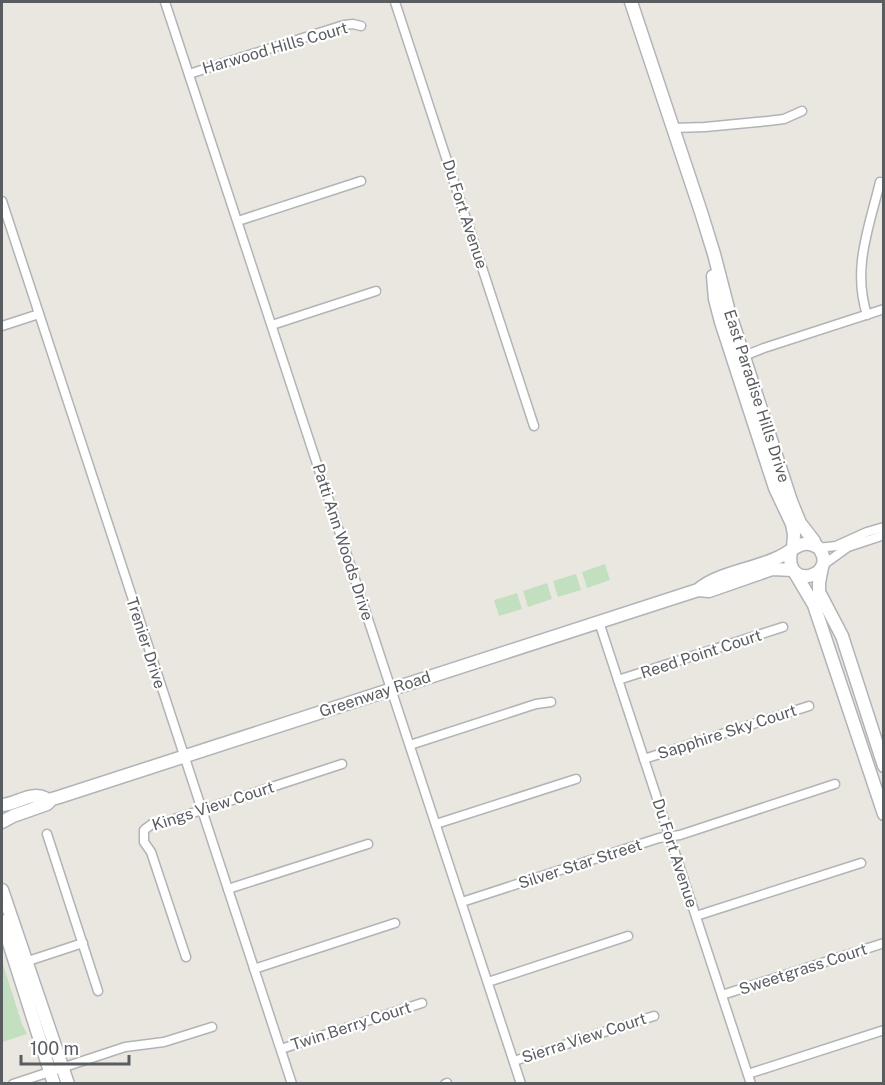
<svg xmlns="http://www.w3.org/2000/svg" width="885" height="1085" font-family="'Public Sans',sans-serif">
<rect width="100%" height="100%" fill="#eae7e0"/>
<g fill="#c2e0bf">
<path d="M605,564l5,16 -23,8 -5,-16z"/>
<path d="M576,574l5,16 -23,7 -5,-16z"/>
<path d="M547,583l5,16 -24,8 -5,-16z"/>
<path d="M517,593l5,16 -23,7 -5,-16z"/>
<path d="M2,961l20,63 5,10 -25,8z"/>
</g>
<g fill="none" stroke-linecap="round" stroke-linejoin="round">
<defs>
<g id="street">
<path d="M165,2l356,1082"/>
<path d="M395,2l139,424"/>
<path d="M189,74l155,-49 9,-1 8,2"/>
<path d="M673,128l32,-1 63,-6 16,-2 18,-8"/>
<path d="M2,201l290,883"/>
<path d="M238,221l123,-40"/>
<path d="M867,315c-15,-47 2,-87 13,-133"/>
<path d="M272,325l104,-34"/>
<path d="M2,326l37,-12"/>
<path d="M739,358l25,-10 120,-39"/>
<path d="M818,548l18,-2 31,-14 17,-5"/>
<path d="M823,565l25,-18 36,-12"/>
<path d="M599,622l152,462"/>
<path d="M618,680l165,-53"/>
<path d="M410,745l126,-41 15,-2"/>
<path d="M644,759l165,-53"/>
<path d="M436,824l140,-45"/>
<path d="M47,834l51,157"/>
<path d="M228,889l140,-45"/>
<path d="M462,902l197,-64 21,-3 155,-51"/>
<path d="M696,916l165,-53"/>
<path d="M186,957l-35,-105 -7,-10v-12l8,-6 10,-1 180,-59"/>
<path d="M22,963l61,-20"/>
<path d="M254,969l141,-46"/>
<path d="M488,982l140,-46"/>
<path d="M722,995l162,-52"/>
<path d="M281,1049l141,-46"/>
<path d="M514,1061l140,-45"/>
<path d="M748,1074l136,-44"/>
<path d="M13,1084l112,-37 39,-5 48,-15"/>
<path d="M445,1084l2,-1"/>
</g>
<g id="secondary">
<path d="M631,2l70,210 13,42 14,54 63,193 9,22 14,18 1,5"/>
<path d="M713,276l2,23 6,23 54,166 17,36 2,10 -1,15"/>
<path d="M822,567l-3,16v9l23,44 42,130"/>
<path d="M795,573l19,32 70,209"/>
<path d="M698,590l11,1 63,-22 21,1"/>
<path d="M2,805c14,-1 30,-14 43,-7"/>
<path d="M2,822l11,-6 34,-12 5,-5 7,-2 639,-207c19,-17 57,-21 81,-33 8,-3 17,-12 25,-13 5,-1 8,0 13,2 26,29 -34,48 -26,5"/>
<path d="M2,890l66,194"/>
<path d="M2,921l52,163"/>
</g>
</defs>
<use href="#street" stroke="#b1b3b7" stroke-width="11"/>
<use href="#secondary" stroke="#b0b4b7" stroke-width="15"/>
<use href="#street" stroke="#fff" stroke-width="8"/>
<use href="#secondary" stroke="#fff" stroke-width="12"/>
</g>
<g text-anchor="middle" dominant-baseline="central" stroke-width="4.5" stroke-linejoin="round" paint-order="stroke">
<g font-size="16" fill="#595d60" stroke="#fff">
<text transform="translate(275 48) rotate(-16)">Harwood Hills Court</text>
<text transform="translate(465 214) rotate(72)">Du Fort Avenue</text>
<text transform="translate(757 396) rotate(72)">East Paradise Hills Drive</text>
<text transform="translate(343 542) rotate(72)">Patti Ann Woods Drive</text>
<text transform="translate(146 643) rotate(72)">Trenier Drive</text>
<text transform="translate(701 654) rotate(-18)">Reed Point Court</text>
<text transform="translate(375 694) rotate(-18)">Greenway Road</text>
<text transform="translate(727 732) rotate(-18)">Sapphire Sky Court</text>
<text transform="translate(213 806) rotate(-18)">Kings View Court</text>
<text transform="translate(675 853) rotate(72)">Du Fort Avenue</text>
<text transform="translate(580 864) rotate(-18)">Silver Star Street</text>
<text transform="translate(803 969) rotate(-18)">Sweetgrass Court</text>
<text transform="translate(351 1026) rotate(-18)">Twin Berry Court</text>
<text transform="translate(584 1038) rotate(-18)">Sierra View Court</text>
</g>
</g>
<rect width="885" height="1085" fill="none" stroke="#595d60" stroke-width="6"/>
<path d="M21 1055v9h108v-9" fill="none" stroke="#595d60" stroke-width="3"/>
<text x="30" y="1055" font-size="18" fill="#595d60" stroke="#ffffff" stroke-width="4.5" paint-order="stroke">100 m</text>
</svg>
